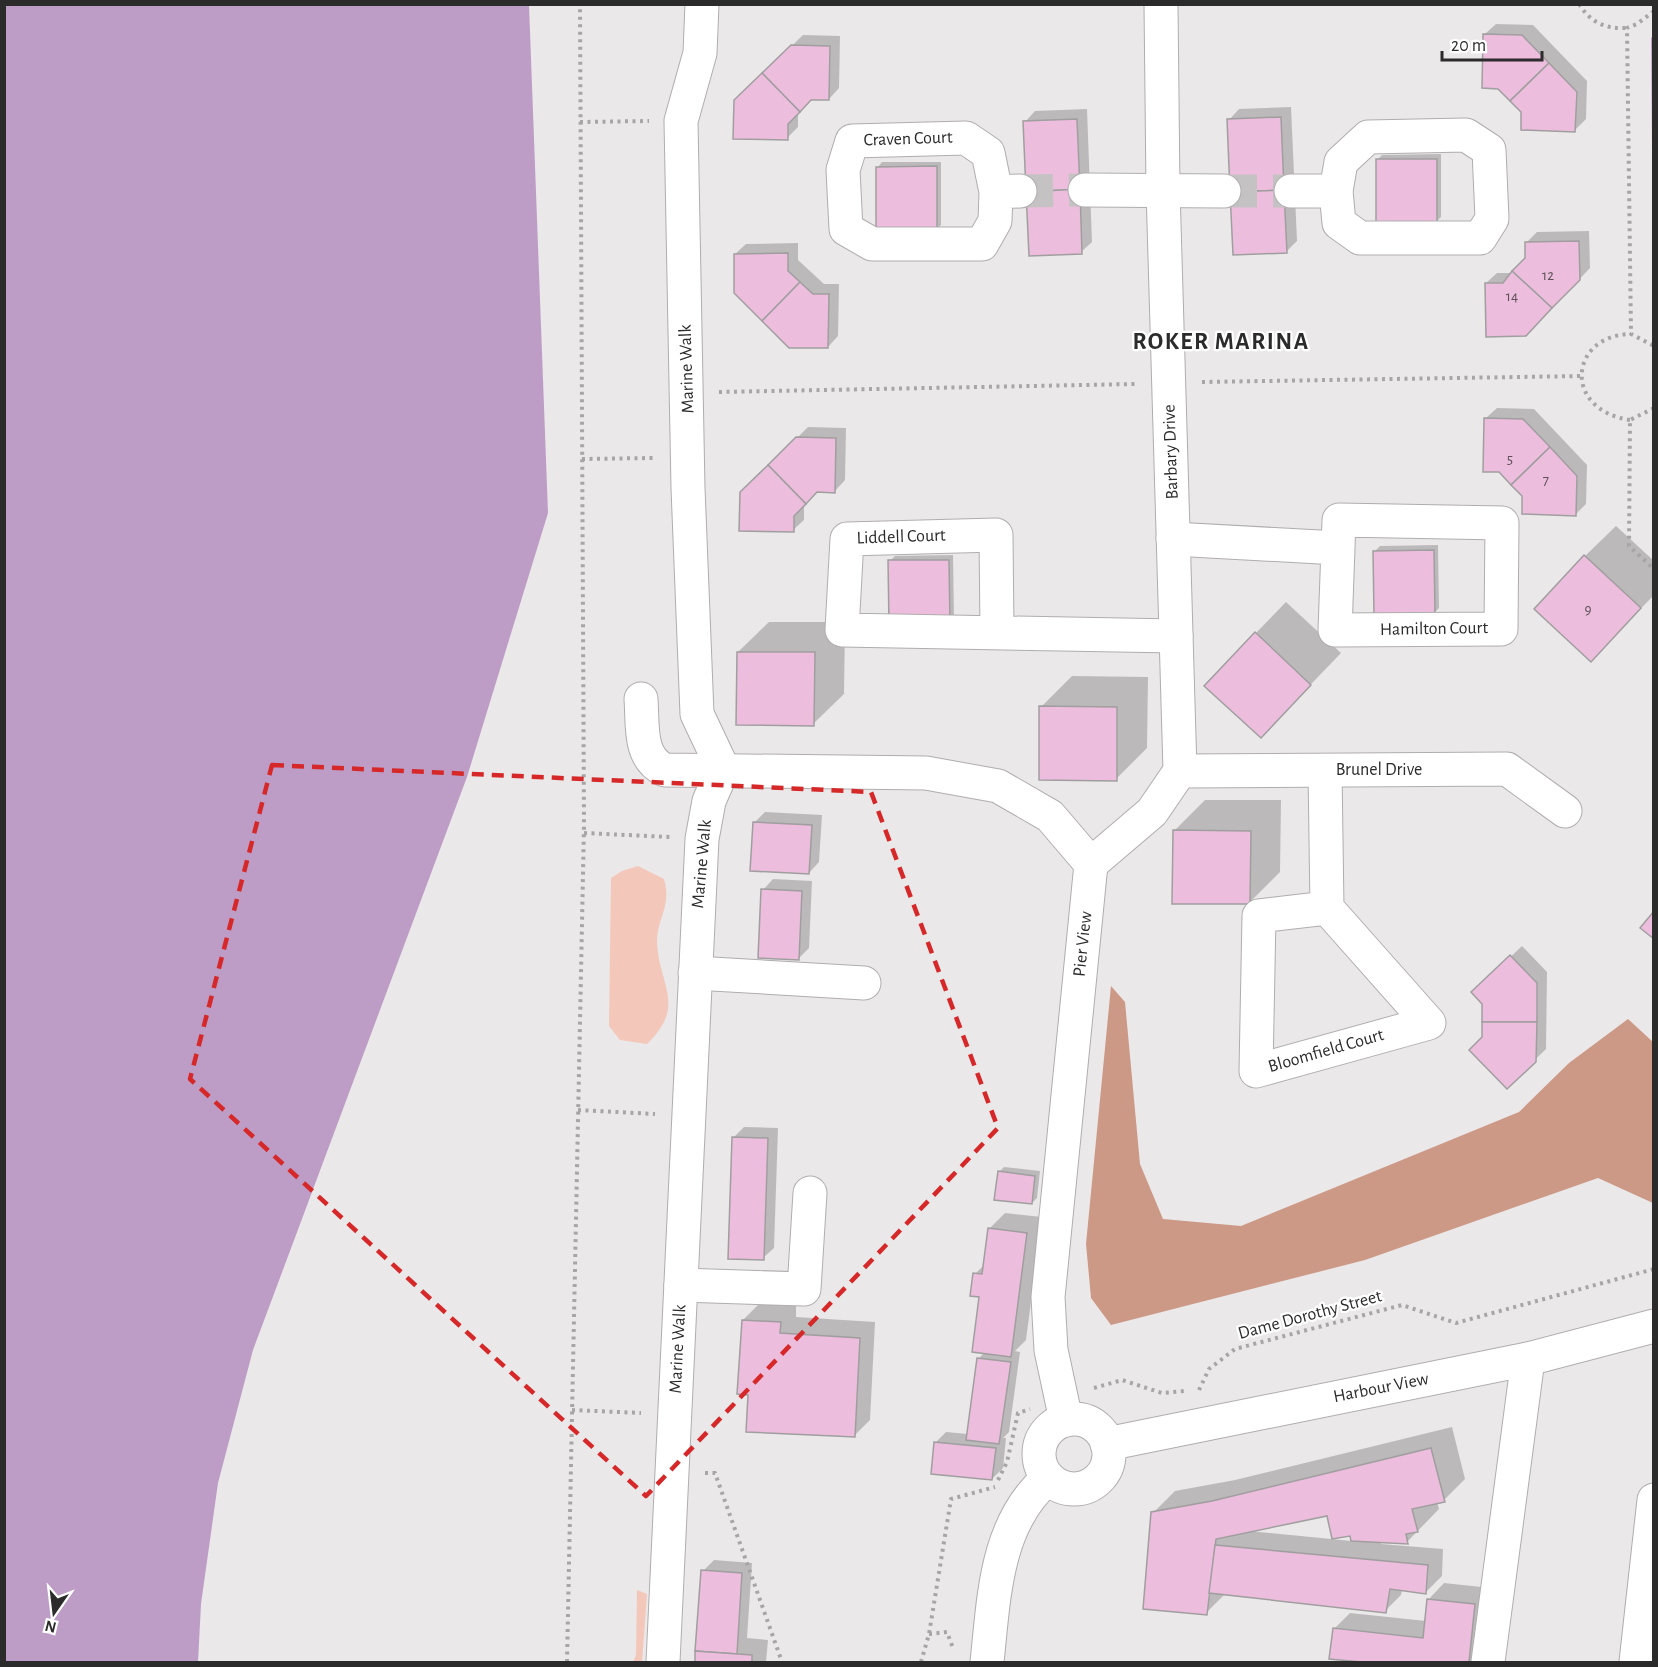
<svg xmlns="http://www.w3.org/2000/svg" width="1658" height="1667" font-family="'Alegreya Sans',sans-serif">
<rect width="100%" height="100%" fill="#ebe8e9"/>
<g fill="#f3c8ba">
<path d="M638,866l26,13c8,28 -7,38 -7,63 2,44 30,63 -10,102l-27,-4 -11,-14 2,-148 11,-7z"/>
<path d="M637,1590l10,4 -5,68h-9l3,-7z"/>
</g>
<path fill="#cd9987" d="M1111,986l14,16 15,162 23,55 78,7 278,-114 50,-49 59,-44 25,23v161l-55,-25 -233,82 -254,65 -20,-27 -5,-54z"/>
<g fill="#bd9dc6">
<path d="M5,4l524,1 19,508 -81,264 -214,573 -35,133 -17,121 -3,58h-193z"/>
<path d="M1653,36v222l-2,-220z"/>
</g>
<g fill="#0003" fill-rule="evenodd">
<path d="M1496,24l37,1 54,56 -1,38 -11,11 -52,-19 -25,-24 -13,-53z"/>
<path d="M803,35l37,1 -1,52 -10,11h-18l-13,13v15l-11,11 -51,-38z"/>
<path d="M1291,107l6,134 -11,11 -57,-132 10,-11z"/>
<path d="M1087,109l5,133 -11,10 -56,-130 10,-11z"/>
<path d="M1441,154v63l-5,5 -59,-62 5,-5z"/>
<path d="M882,162h59v63l-5,5 -58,-63z"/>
<path d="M1589,231l1,37 -53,56 -51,-41 11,-10h17l13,-15 -1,-15 11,-11z"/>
<path d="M798,243v17l26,24h15l-1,52 -10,11 -93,-93 11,-10z"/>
<path d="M1497,408l37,1 53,56 -1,39 -10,10 -52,-19 -25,-24 -13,-53z"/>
<path d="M808,427l38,1 -1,52 -10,11h-18l-13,13v16l-11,10 -51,-37z"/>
<path d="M1616,526l38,35v34l-33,34 -36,-73z"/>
<path d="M1438,545l1,63 -5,5 -59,-62 5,-5z"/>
<path d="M953,555l1,63 -5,5 -59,-62 5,-5z"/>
<path d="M1286,602l55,51 -80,83 -5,-103z"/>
<path d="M769,622h76l-1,72 -31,30 -75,-72z"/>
<path d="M1072,676l76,1 -1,71 -31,31 -75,-72z"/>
<path d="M1205,800h76l-1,72 -31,31 -75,-72z"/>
<path d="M765,812l57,3 -3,47 -10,11 -55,-50z"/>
<path d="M773,879l39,2 -3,67 -11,11 -35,-69z"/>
<path d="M1522,946l25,26 -1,77 -39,38 -23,-105z"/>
<path d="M744,1127l34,1 -4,120 -11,10 -30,-120z"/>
<path d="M1004,1167l36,4 -3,27 -5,5 -33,-31z"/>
<path d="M1005,1213l37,4 -16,123 -11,11 5,1 -11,80 -6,6h3l-3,30 -11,11 -56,-37 10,-10 22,2 11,-76 6,-6 -4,-56 -6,-22 10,-10 4,-35z"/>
<path d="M759,1304l37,2v11l79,5 -5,98 -16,16 -111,-116z"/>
<path d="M1452,1427l13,52 -21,21 -7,2 2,7 -32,33 -25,-1 -1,3 62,5 -1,27 -17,17 -23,-4 -1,6 -16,16 -159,-18 -20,20 -53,-100 22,-22 60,-11zM1328,1514l23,20 1,7 -103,-10z"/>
<path d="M714,1560l38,3 -5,75 21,2 -2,22h-70l7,-91z"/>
<path d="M1444,1583l47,5 -14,74h-101l-45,-4 3,-29 16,-16 76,8 2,-21z"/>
</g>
<g fill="#ecbddc" stroke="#a09e9f" stroke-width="1.5">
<path d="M1483,34l39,1 27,28 -39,38 -12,-12 -16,-1z"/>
<path d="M791,45l39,1 -1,54h-18l-11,12 -38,-39z"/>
<path d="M1549,63l28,29 -2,40 -54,-2v-18l-11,-11z"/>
<path d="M762,73l38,39 -12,12v16l-55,-1 1,-39z"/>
<path d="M1281,117l3,73 -54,2 -3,-73z"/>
<path d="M1077,119l3,70 -54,3 -3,-71z"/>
<rect x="1376" y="159" width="61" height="65"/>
<path d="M937,166v66h-61v-65z"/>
<path d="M1080,189l2,65 -53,2 -3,-64z"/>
<path d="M1284,190l3,63 -54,2 -3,-63z"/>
<path d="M1579,241l1,39 -28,28 -40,-37 13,-13v-16z"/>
<path d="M788,253v18l12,11 -38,39 -28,-28v-39z"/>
<path d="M1512,271l40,37 -26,28 -40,1 -1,-54h18z"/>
<path d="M800,282l13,12h16l-1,54h-39l-27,-27z"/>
<path d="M1484,418l39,1 27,28 -39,38 -12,-13h-16z"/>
<path d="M796,437l40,1 -1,55 -18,-1 -11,12 -38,-39z"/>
<path d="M1550,447l27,29 -1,40 -54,-2v-18l-11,-11z"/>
<path d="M768,465l38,39 -12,12v16l-55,-1 1,-39z"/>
<path d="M1434,550l1,65h-61l-1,-64z"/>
<path d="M1584,555l57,53 -50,54 -57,-53z"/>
<path d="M888,560h61l1,65 -61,1z"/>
<path d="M1255,632l56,53 -50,53 -57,-52z"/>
<path d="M737,652h78l-1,74 -78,-1z"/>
<path d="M1039,706l78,1v74l-78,-1z"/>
<path d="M753,822l59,3 -3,49 -59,-3z"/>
<path d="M1173,830l78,1 -1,73h-78z"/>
<path d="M761,889l41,2 -3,69 -41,-2z"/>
<path d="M1654,911v28l-14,-11z"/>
<path d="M1510,955l27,28v39h-55v-18l-11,-12z"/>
<path d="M1482,1022h55l-1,40 -29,27 -38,-39 13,-13z"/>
<path d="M732,1137l36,1 -4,122 -36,-1z"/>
<path d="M998,1171l37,5 -3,28 -38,-4z"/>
<path d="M988,1228l39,5 -16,124 -39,-5 7,-55 -9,-1 3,-23 9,1z"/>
<path d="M742,1320l39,2 -1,11 80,5 -5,99 -109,-5 2,-37 -11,-1z"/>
<path d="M977,1358l34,4 -12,82 -33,-4z"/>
<path d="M934,1442l62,6 -4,32 -61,-6z"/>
<path d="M1431,1448l14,54 -33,7 6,23 -12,2 2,10 -57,-3 -1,-5 -18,3 -5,-23 -111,23 -9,76 -64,-6 8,-97 61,-11z"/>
<path d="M1215,1545l213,20 -2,29 -36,-5 -4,24 -177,-20z"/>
<path d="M701,1570l41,3 -5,81 -42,-3z"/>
<path d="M1427,1599l48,5 -6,58h-107l-33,-3 4,-31 90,10z"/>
<path d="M695,1651l57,4v7h-57z"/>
</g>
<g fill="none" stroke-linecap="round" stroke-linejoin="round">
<g stroke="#c5c2c3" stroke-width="33" stroke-dasharray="33 16" stroke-linecap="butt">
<path d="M1020,191l65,-1"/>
<path d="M1224,191h67"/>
</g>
<defs>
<g id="minor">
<path d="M1466,135l23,15 3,69 -12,19h-120l-21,-15 -3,-32 5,-29 27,-25z"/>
<path d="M1085,190l139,1"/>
<path d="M1291,191h45"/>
<path d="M996,192l-8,-39 -22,-15 -114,3 -9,29 3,59 26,15h110l13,-23 1,-29 24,-1"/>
<path d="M1173,539l165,9 1,-28 163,3 -1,106 -166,1 3,-82"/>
<path d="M997,633l-1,-98 -149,4 -5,91 334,6"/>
<path d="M641,699c2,26 -3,59 24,71l261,3 72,13 52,30 41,48 -43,433 3,53 15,70"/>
<path d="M1180,771l327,-2 58,42"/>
<path d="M1325,771l2,137 102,115 -173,48 3,-155 68,-8"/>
<path d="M1091,864l61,-52 28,-41 -17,-582 -2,-185"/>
<path d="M695,973l169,10"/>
<path d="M681,1285l123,4 6,-96"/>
<path d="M663,1662l39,-823 7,-38 14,-32 -26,-55 -9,-226 -7,-367 19,-68 2,-49"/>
<path d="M1488,1662l40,-303"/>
<path d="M1636,1662l18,-162"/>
</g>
<g id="major">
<circle cx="1074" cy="1454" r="35"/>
<path d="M1107,1444l421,-85 126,-33"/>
<path d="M987,1662c7,-64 8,-138 61,-184"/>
</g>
</defs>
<use href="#minor" stroke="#b0adae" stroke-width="35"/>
<use href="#major" stroke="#b0adae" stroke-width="35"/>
<g stroke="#a7a5a5" stroke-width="4" stroke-dasharray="3 4.5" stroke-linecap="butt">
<path d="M1579,4c12,19 26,25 48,24"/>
<path d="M1654,11l-17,13 -10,4 4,306 23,12"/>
<path d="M580,122l69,-1"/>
<path d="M1202,382l380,-6"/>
<path d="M719,392l416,-8"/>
<path d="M1654,408l-24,12 -1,126 25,23"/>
<path d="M1630,420c-68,-10 -61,-85 1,-86"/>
<path d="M582,459l71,-1"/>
<path d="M584,833l86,4"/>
<path d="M578,1110l77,4"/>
<path d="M1094,1388l28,-8 40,13 23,-2"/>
<path d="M1199,1390l10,-21 26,-20 167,-44 54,18 198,-54"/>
<path d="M572,1410l69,3"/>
<path d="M705,1473h10l67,189"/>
<path d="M998,1480l9,-18 11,-49 12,-4"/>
<path d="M929,1634l18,-2 6,16"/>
<path d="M567,1662l17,-837 -4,-821"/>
<path d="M921,1662l8,-28 22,-135 44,-12"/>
</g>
<use href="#minor" stroke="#fff" stroke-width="33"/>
<use href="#major" stroke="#fff" stroke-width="33"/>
</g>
<path fill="none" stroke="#d62828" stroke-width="4.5" stroke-dasharray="12 8" stroke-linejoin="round" d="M272,765l599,27 127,336 -352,368 -456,-417z"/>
<g text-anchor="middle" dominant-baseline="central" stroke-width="4.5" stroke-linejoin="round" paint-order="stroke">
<g font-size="15" fill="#5c5057">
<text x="1548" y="275">12</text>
<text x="1512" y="296">14</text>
<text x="1510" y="459">5</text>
<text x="1546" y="480">7</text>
<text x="1588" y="609">9</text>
</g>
<g font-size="18" fill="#2c2b2b" stroke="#fff">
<text transform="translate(908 139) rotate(-2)">Craven Court</text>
<text transform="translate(687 369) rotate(-92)">Marine Walk</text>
<text transform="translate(1171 452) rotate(-92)">Barbary Drive</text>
<text transform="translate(901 537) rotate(-2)">Liddell Court</text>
<text transform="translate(1434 629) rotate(-1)">Hamilton Court</text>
<text x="1379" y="770">Brunel Drive</text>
<text transform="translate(702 864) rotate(-85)">Marine Walk</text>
<text transform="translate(1083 944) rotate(-84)">Pier View</text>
<text transform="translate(1326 1051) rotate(-16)">Bloomfield Court</text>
<text transform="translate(1310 1315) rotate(-15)">Dame Dorothy Street</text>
<text transform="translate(678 1349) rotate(-87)">Marine Walk</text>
<text transform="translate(1381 1388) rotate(-11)">Harbour View</text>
</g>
<g font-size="24" font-weight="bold" letter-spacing="1.5" fill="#2c2b2b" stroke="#fff">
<text x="1221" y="342">ROKER MARINA</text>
</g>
</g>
<rect width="1658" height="1667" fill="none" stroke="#2c2b2b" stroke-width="12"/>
<g transform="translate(54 1613) rotate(194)" stroke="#ffffff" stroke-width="4.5" paint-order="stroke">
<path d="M0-4.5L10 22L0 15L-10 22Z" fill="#2c2b2b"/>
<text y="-9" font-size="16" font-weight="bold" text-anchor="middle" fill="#2c2b2b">N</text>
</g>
<path d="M1442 51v9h100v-9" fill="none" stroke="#2c2b2b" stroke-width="3"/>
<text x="1451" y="51" font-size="18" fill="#2c2b2b" stroke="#ffffff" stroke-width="4.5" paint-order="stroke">20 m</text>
</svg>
